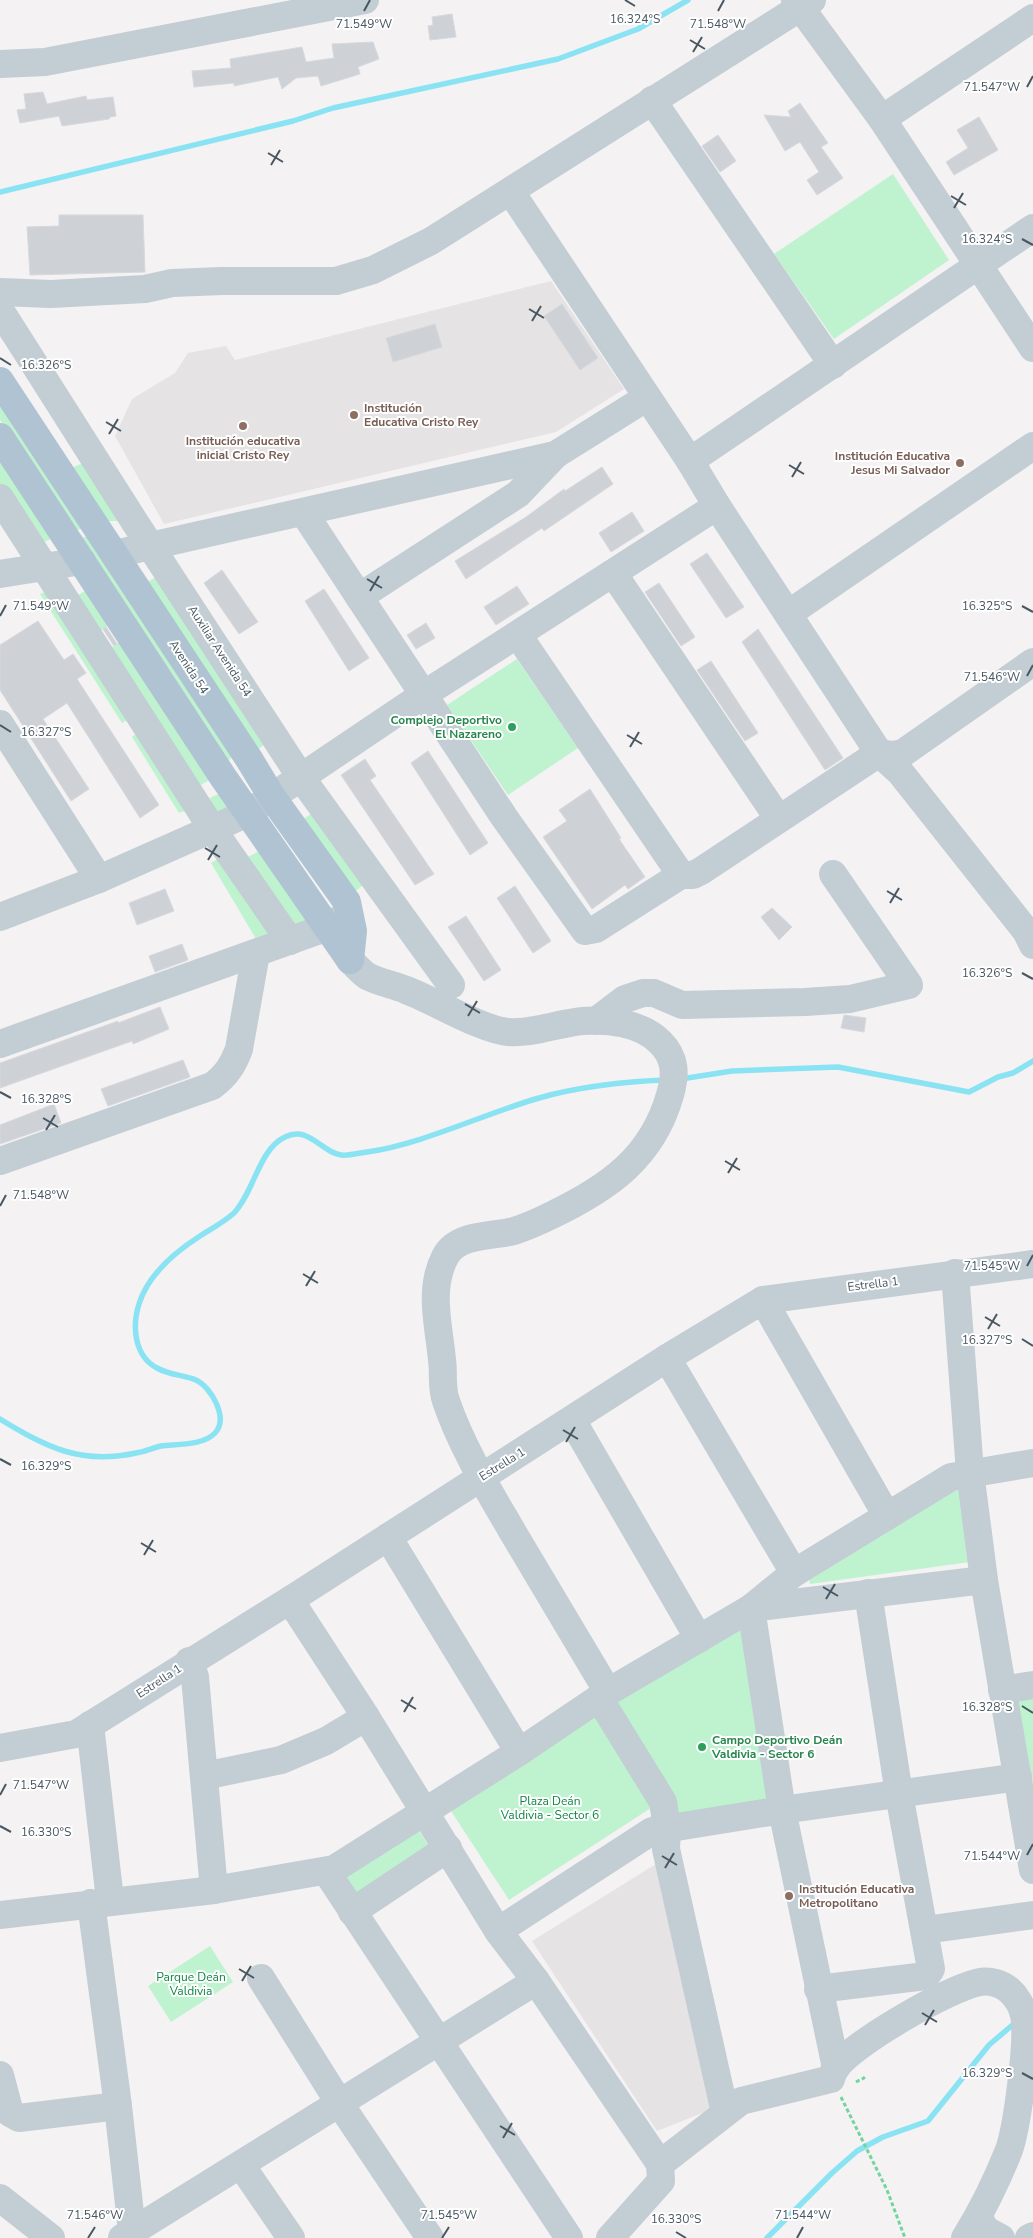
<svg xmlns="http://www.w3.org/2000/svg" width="1033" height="2238" font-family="'Nunito Sans',sans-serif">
<rect width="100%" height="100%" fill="#f4f2f2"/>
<g fill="#e5e3e4">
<path d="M551,281l73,108 -68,43 -392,92 -49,-88 17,-37 43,-26 13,-20 38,-7 9,14z"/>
<path d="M656,1864l54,246 -53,21 -125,-190z"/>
</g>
<g fill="#bff3d0">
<path d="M893,174l56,86 -115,79 -60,-85z"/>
<path d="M0,398l85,130 -12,3 -73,-111z"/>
<path d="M0,455l56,82 -17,7 -39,-59z"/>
<path d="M86,462l38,59h-19l-34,-53z"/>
<path d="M90,535l145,221 -10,6 -147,-223z"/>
<path d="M159,575l110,167 -14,9 -109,-168z"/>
<path d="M89,588l23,35 -15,10 -23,-35z"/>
<path d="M45,592l82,128 -5,3 -82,-129z"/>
<path d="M123,640l90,138 -16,9 -89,-137z"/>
<path d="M517,659l61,89 -70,47 -61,-90z"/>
<path d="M136,734l51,76 -8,3 -47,-76z"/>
<path d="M222,792l9,15 -11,9 -14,-16z"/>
<path d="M316,811l51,71 -14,11 -53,-72z"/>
<path d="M261,850l49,66 -12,15 -54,-72z"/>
<path d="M219,858l51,76 -14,5 -45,-76z"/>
<path d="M958,1488l12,74 -160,22 -1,-4z"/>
<path d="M744,1624l27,177 -96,15 -60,-116z"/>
<path d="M1033,1693v99l-21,-96z"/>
<path d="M596,1713l58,93 -145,94 -60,-92z"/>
<path d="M418,1829l12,19 -79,50 -12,-20z"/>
<path d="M210,1946l23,36 -62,40 -23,-36z"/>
</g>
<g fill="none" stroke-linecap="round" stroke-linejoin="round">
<g stroke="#8ae3f3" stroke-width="5.5">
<path d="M0,192l293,-71 40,-13 225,-49 80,-30 50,-29"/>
<path d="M681,1079l51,-8 106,-4 131,25 29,-15 15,-4 20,-12"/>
<path d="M0,1419c46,28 80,46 136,34 8,-1 16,-5 25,-7 15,-2 42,0 54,-13 14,-15 -4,-46 -19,-53 -12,-5 -27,-5 -39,-12 -23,-12 -25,-42 -18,-64 9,-29 36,-52 61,-68 11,-7 24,-14 34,-23 20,-21 25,-64 51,-76 24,-12 37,16 56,18 8,1 18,-2 26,-3 56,-8 116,-38 172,-54 38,-11 88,-17 128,-18"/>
<path d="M767,2238l65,-65 25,-22 26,-14 45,-16 61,-76 27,-23"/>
</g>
</g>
<g fill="#ced2d7" stroke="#d6d9de">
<path d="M452,14l4,23 -26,3 -2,-14 5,-1 -1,-8z"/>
<path d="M373,42l6,17 -21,8 2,7 -39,12 -3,-10 -22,2 -14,11 -4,-12 -44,9v-3l-40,4 -2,-16 39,-3 -1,-9 72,-12 4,15 28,-4 -2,-14z"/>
<path d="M43,92l4,12 39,-8 1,4 26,-3 3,19 -6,1 -1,2 -47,7 -3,-10 -39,7 -3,-13 9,-1 -2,-15z"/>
<path d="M800,103l28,40 -7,4 22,31 -26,17 -10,-15 12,-8 -19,-30 -15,9 -21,-36 27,2 -3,-6z"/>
<path d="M979,117l19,33 -44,25 -8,-13 22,-14 -11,-18z"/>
<path d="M718,135l18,26 -16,11 -18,-26z"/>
<path d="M59,215h84l2,57 -115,3 -3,-48 32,-1z"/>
<path d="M562,304l36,54 -18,12 -36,-54z"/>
<path d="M435,324l7,23 -49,15 -7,-24z"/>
<path d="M602,467l11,17 -69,47 -2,-3 -76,51 -11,-18 71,-44 38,-28 1,2z"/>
<path d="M632,512l12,19 -33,21 -12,-19z"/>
<path d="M707,553l37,54 -18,11 -36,-54z"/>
<path d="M222,570l36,52 -19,12 -35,-51z"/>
<path d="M659,583l36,54 -14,9 -36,-54z"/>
<path d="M517,586l12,18 -33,21 -12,-18z"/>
<path d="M324,589l45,69 -20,13 -44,-70z"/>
<path d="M38,621l26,39 9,-6 13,19 -9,6 82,126 -19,13 -73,-115 -24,16 46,70 -18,12 -71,-111v-45z"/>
<path d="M426,623l9,15 -19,11 -9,-14z"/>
<path d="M106,627l11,17 -3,2 -11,-17z"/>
<path d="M758,629l85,129 -18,12 -83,-128z"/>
<path d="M711,661l47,72 -13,8 -48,-71z"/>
<path d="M428,751l60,92 -18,12 -59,-92z"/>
<path d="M365,759l11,17 -6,4 64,94 -19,11 -74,-110z"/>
<path d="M590,789l31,49 -2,1 26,38 -17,12 -3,-4 -33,24 -49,-72 24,-16 -8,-11z"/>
<path d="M515,886l36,55 -18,12 -36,-55z"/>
<path d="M165,889l9,22 -37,14 -8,-22z"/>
<path d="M772,908l20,19 -13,13 -18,-23z"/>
<path d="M466,916l35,54 -17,11 -36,-54z"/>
<path d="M182,944l6,16 -33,12 -6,-16z"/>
<path d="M160,1007l9,22 -36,15 -1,-3 -132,47v-25l118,-42v2z"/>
<path d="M844,1015l22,3 -2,14 -23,-4z"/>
<path d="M183,1060l7,17 -82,29 -7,-17z"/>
<path d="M54,1104l7,19 -61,21v-19z"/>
</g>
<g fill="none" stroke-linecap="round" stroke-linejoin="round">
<g stroke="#74d49f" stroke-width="3" stroke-dasharray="4 2.5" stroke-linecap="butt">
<path d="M856,2082l8,-4 -3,-2"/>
<path d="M841,2097l46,93 18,48"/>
</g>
<g stroke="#c2cdd4" stroke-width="28">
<path d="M795,0l87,119 151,229"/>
<path d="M0,64l45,-2 320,-62"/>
<path d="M652,100l181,265"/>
<path d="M882,119l151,-101"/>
<path d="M511,192l179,269 27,45 162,247 21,19 126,159 7,14"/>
<path d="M0,292l51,2 94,-5 27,-6 50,-2h114l37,-11 58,-29 381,-241"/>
<path d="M0,310l136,214 164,252 151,209"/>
<path d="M690,461l343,-233"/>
<path d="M0,498l213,332 77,111"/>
<path d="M304,513l200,304 81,114 11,-2 85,-54h12l8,-4 178,-118 14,2 10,-2 130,-91"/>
<path d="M115,554l440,-99 91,-57"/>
<path d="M613,573l165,245"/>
<path d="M0,574l82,-13"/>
<path d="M359,597l159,-103 37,-39"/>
<path d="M788,614l245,-168"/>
<path d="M518,635l163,240"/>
<path d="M0,724l99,155"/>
<path d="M0,917l99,-38 149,-66 175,-118 294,-189"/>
<path d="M350,960c5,5 11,12 17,16 11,6 27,9 39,14 27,10 76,40 102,42 26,2 50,-9 75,-11 25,-2 58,2 77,21 16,16 16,32 10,53 -18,63 -62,93 -118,120 -12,6 -26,12 -38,16 -22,6 -57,2 -69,26 -17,33 -6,69 -3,103 2,13 -1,28 4,41 16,47 44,92 69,135 31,52 62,104 93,156"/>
<path d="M596,1021l29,-22 18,-6h11l28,12 123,-3 45,-3 59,-14 -76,-111"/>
<path d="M0,1044l328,-117 19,-13"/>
<path d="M0,1161l212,-75c14,-10 21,-21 27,-37l17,-96"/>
<path d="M955,1273l15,199 14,108 49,290"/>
<path d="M763,1300l124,216"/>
<path d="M667,1358l127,215"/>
<path d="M572,1420l127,219"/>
<path d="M388,1537l131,215"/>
<path d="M290,1600l76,117 132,214 38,50 124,183"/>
<path d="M189,1661l6,16 19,213"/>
<path d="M1002,1690l31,-5"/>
<path d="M599,1698l64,104 4,25 -1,22 59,264"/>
<path d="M90,1725l20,175"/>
<path d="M0,1748l76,-14 214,-134 377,-242 96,-58 270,-36"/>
<path d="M204,1776l77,-16 45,-19 40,-24"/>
<path d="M326,1871l243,367"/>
<path d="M91,1903l27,203 14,125"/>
<path d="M352,1912l96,-64"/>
<path d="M0,1915l214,-25 120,-21 185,-117 89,-60 143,-84 43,-35 157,-96 82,-14"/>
<path d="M925,1930l108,-15"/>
<path d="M498,1931l154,-100 130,-21 236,-33"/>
<path d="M261,1978l79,126 90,134"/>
<path d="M818,1989l108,-13 5,-7 -32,-175 -31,-201"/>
<path d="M836,2068l-54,-258 -31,-202 233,-28"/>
<path d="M0,2075l10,38 9,5 99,-12"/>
<path d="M241,2165l50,73"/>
<path d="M0,2198l51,40"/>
<path d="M978,2217l8,13 15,8"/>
<path d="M122,2238l414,-257"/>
<path d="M610,2238l51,-57 -1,-17 81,-63 90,-22c1,-3 2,-7 4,-10 16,-25 116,-82 145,-87 10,-2 22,2 29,8 7,6 13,16 15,25 5,24 -7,112 -15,135 -12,30 -27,61 -44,88"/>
<path d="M1029,2238l4,-2"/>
</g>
<g stroke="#b0c3d2" stroke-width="28">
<path d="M0,381l249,378 23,38 75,105 6,29 -3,29"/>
<path d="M0,437l223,340 127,183"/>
</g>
</g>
<path fill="none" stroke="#485761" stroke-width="2" d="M625,0l10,6M364,11l6,-11M718,11l6,-11M690,40l15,9M693,52l9,-15M1027,87l6,-11M268,153l15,9M271,165l9,-15M951,196l15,9M954,208l9,-15M1022,239l11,6M529,309l15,9M532,321l9,-15M0,358l11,7M106,422l15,9M109,434l9,-15M789,465l15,9M792,477l9,-15M367,579l15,9M370,591l9,-15M1022,606l11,6M0,616l6,-11M1027,676l6,-11M0,725l11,7M627,735l15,9M630,747l9,-15M205,848l15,9M208,860l9,-15M887,891l15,9M890,903l9,-15M1022,973l11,6M465,1004l15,9M468,1016l9,-15M0,1092l11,6M43,1118l15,9M46,1130l9,-15M725,1161l15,9M728,1173l9,-15M0,1206l6,-11M1027,1266l6,-11M303,1274l15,9M306,1286l9,-15M985,1317l15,9M988,1329l9,-15M1022,1339l11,7M563,1430l15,9M566,1442l9,-15M0,1459l11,6M141,1543l15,9M144,1555l9,-15M823,1587l15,9M826,1599l9,-15M401,1700l15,9M1022,1706l11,7M404,1712l9,-15M0,1795l6,-11M0,1826l11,6M1027,1855l6,-11M662,1856l15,9M665,1868l9,-15M239,1969l15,9M242,1981l9,-15M922,2013l15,9M925,2025l9,-15M1022,2073l11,6M500,2126l15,9M503,2138l9,-15M676,2232l10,6M88,2238l7,-11M442,2238l7,-11M797,2238l6,-11"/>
<g fill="#8d6e63" stroke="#fff" stroke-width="2">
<circle cx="354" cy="415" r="5"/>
<circle cx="243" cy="426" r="5"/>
<circle cx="960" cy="463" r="5"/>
<circle cx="789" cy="1896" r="5"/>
</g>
<g fill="#2e9e5b" stroke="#fff" stroke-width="2">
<circle cx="512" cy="727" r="5"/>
<circle cx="702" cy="1747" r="5"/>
</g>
<g text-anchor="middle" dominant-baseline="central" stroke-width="4" stroke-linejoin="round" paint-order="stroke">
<g font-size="12" font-weight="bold" fill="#785e54" stroke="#fff" text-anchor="start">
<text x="364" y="408">Institución<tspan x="364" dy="14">Educativa Cristo Rey</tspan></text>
<text x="243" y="441" text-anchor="middle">Institución educativa<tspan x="243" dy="14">inicial Cristo Rey</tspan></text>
<text x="950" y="456" text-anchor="end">Institución Educativa<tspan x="950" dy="14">Jesus Mi Salvador</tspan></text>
<text x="799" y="1889">Institución Educativa<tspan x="799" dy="14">Metropolitano</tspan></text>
</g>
<g font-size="12" fill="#485761" stroke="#fff">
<text transform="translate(220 651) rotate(57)">Auxiliar Avenida 54</text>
<text transform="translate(189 667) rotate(57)">Avenida 54</text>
<text transform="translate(873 1284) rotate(-7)">Estrella 1</text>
<text transform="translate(502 1464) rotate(-32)">Estrella 1</text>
<text transform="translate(159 1681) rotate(-33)">Estrella 1</text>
</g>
<g font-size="12" font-weight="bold" fill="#27864d" stroke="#fff" text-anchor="end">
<text x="502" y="720">Complejo Deportivo<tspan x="502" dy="14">El Nazareno</tspan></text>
<text x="712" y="1740" text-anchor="start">Campo Deportivo Deán<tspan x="712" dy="14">Valdivia - Sector 6</tspan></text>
</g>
<g font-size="12" fill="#118444" stroke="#fff">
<text x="550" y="1801">Plaza Deán<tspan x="550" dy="14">Valdivia - Sector 6</tspan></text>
<text x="191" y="1977">Parque Deán<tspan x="191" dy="14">Valdivia</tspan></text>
</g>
</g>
<g font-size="12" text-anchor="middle" fill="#485761" stroke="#fff" stroke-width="4" stroke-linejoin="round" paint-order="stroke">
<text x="635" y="23">16.324°S</text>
<text x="364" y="28">71.549°W</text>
<text x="718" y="28">71.548°W</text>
<text x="992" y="91">71.547°W</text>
<text x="987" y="243">16.324°S</text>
<text x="46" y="369">16.326°S</text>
<text x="41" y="610">71.549°W</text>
<text x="987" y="610">16.325°S</text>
<text x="992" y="681">71.546°W</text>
<text x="46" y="736">16.327°S</text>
<text x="987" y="977">16.326°S</text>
<text x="46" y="1103">16.328°S</text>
<text x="41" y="1199">71.548°W</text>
<text x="992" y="1270">71.545°W</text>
<text x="987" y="1344">16.327°S</text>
<text x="46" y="1470">16.329°S</text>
<text x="987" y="1711">16.328°S</text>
<text x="41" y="1789">71.547°W</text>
<text x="46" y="1836">16.330°S</text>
<text x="992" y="1860">71.544°W</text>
<text x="987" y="2077">16.329°S</text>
<text x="95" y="2219">71.546°W</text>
<text x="449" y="2219">71.545°W</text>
<text x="803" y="2219">71.544°W</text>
<text x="676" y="2223">16.330°S</text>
</g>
</svg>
